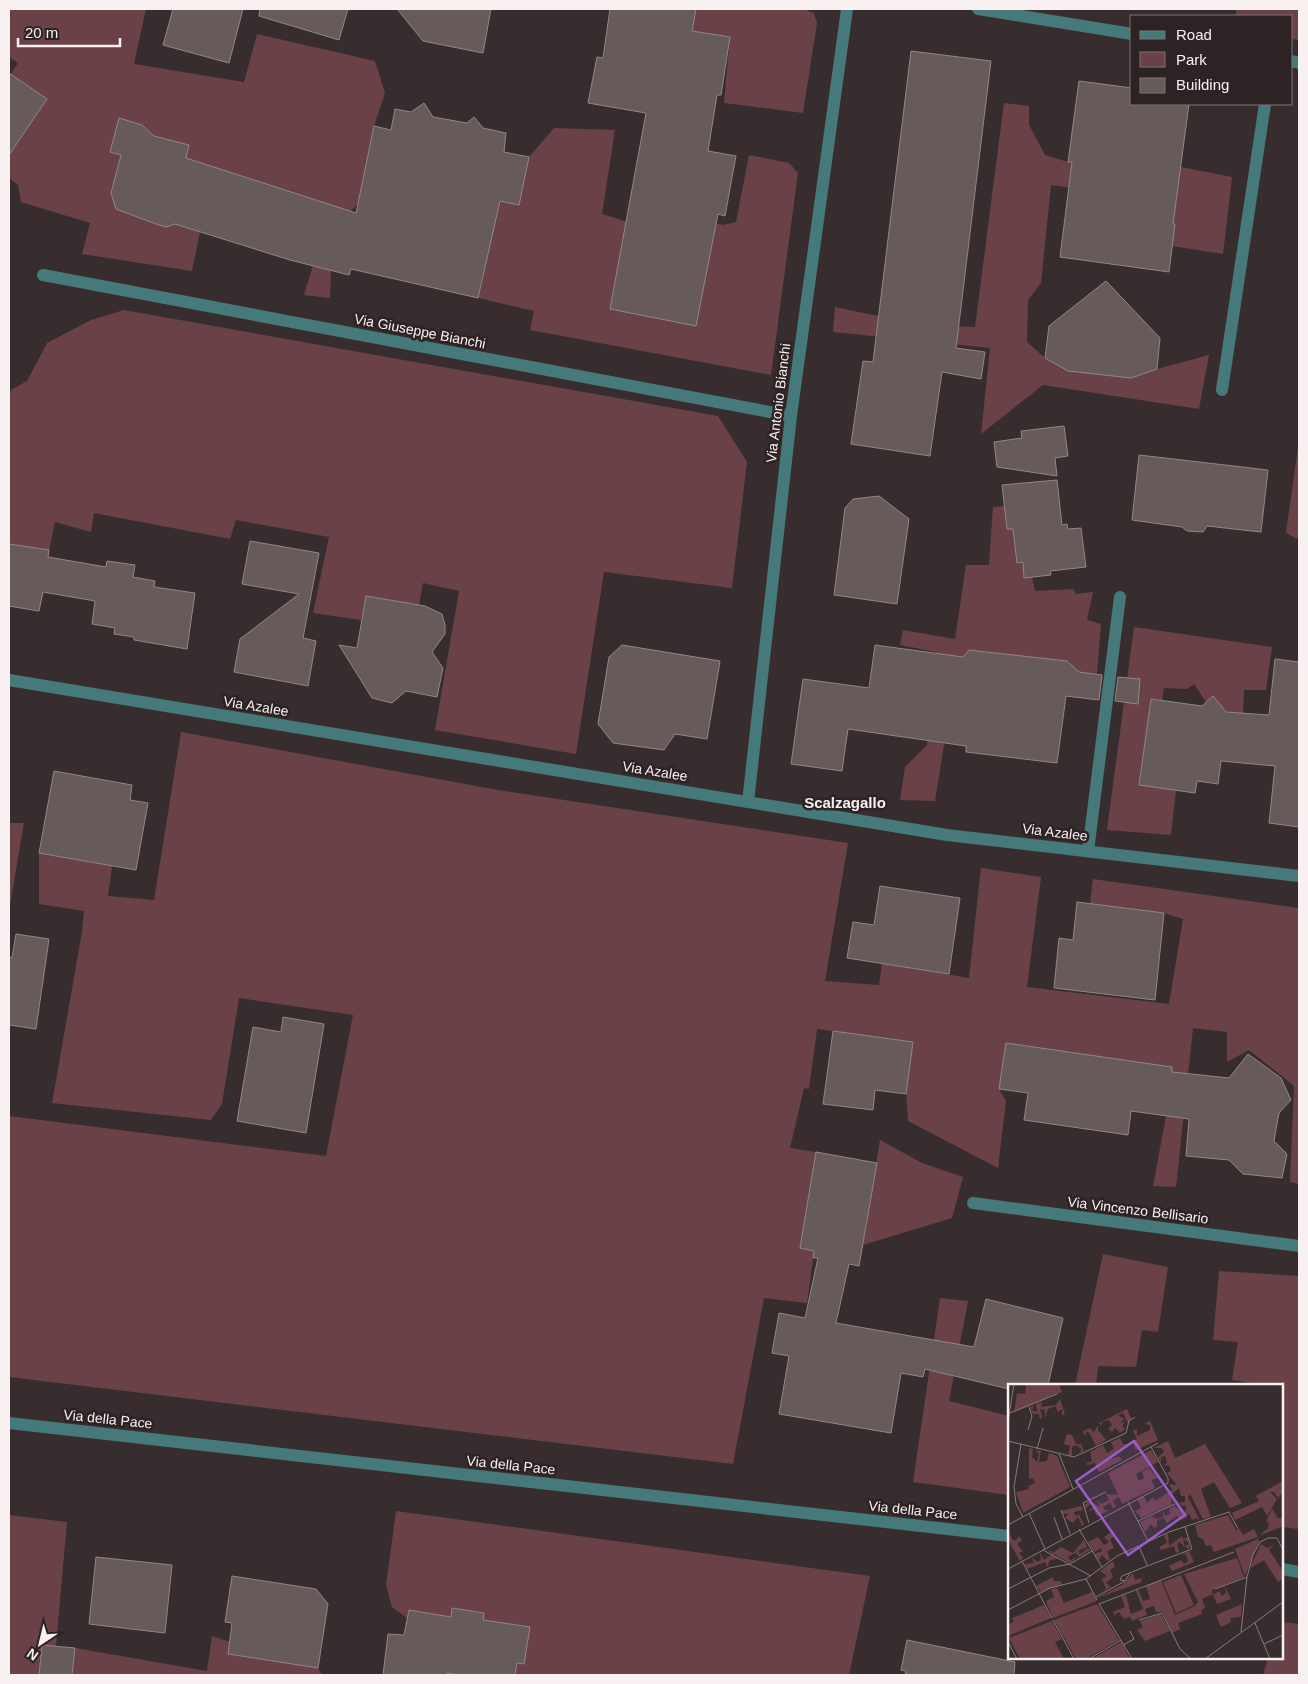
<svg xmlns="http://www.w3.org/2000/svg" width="1308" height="1684" font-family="Arial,sans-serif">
<rect width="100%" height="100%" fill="#382d2e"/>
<g fill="#6b4148" fill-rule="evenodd">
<path d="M9,9h137l-12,55 110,18 13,-48 118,27 10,32 -11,33 -9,50 132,39 4,-16 18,5 10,-47 25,-29 61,2 -13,84 26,8 2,-17 93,20 13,-3 13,-67 40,8 9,10 -27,202 -241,-45 4,-19 -56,-13 14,-64 -133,-31 -16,15 -12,52 -1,28 -26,-3 27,-89 -131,26 -8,39 -110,-17 8,-31 -69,-21 -3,-17 -9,-7v-23l38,-56 -36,-25 7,-11 -9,-6zM119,119l23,6 12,11 35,9 -7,27 -50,43 -16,-6 -5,-16 10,-38 -11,-3z"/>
<path d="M696,9h107l11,4 3,10 -14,90 -79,-10 6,-66 -38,-6z"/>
<path d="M1237,9h62v31l-7,-1v-23h-57z"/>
<path d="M1004,103l25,3v19l16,30 23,7 111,15 2,-10 51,10 -9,77 -51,-8 3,-22 -54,-7 3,-22 -73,-10 -10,98 -13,17 -1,42 18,16 21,11 65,9 26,-9 52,-14 -10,54 -156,-24 -62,49 9,-86 -157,-16 2,-25c46,10 94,20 140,20z"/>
<path d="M124,310l594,106 29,46 -15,126 -128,-16 -28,182 -141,-24 24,-139 -36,-8 -4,22 -53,-9 -5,24 -48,-7 16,-76 -93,-17 -6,19 -136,-26 -3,19 -36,-10 -6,29 -40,-7v-145l2,-9 16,-9 20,-38 44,-23z"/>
<path d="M1299,440v95l-2,4 -11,-6z"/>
<path d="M1005,506l8,23 4,30 6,3 1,16 8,-1 3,14 38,-2 3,5 17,-2 -6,28 14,4 -4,50 -18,-2 -12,-11 -98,-11 -12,15 -22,136 -35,-1 5,-33 22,-22 9,-93 -36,-7 3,-15 52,9 11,-74h23l4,-58z"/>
<path d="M1134,627l138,20 -6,43h-22l-1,24 -17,-2 -14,-11 -6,1 -12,-18 -7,5 -23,-1 -2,12 -11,-1 -12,86 37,5 -5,45 -64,-5z"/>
<path d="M181,732l317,58 350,53 -23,138 54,4 3,-22 87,15 12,-110 60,9 -14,110 142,17 14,-85 -19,-6 -74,-9 3,-25 206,29v276l-9,-2 4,-96 -45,-36 -22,12v-30l-34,-4 -17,159 -23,-1 13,-70 6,-49 -34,-4 -139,26 7,12 -8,67 -90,-47 -2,-27 7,-52 -96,-13 -8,60 -5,-1 -14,60 26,4 -2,99 -7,52 -43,-5 -31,166 -724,-87v-261l317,40 27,-141 -114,-17 -17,106 -11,16 -159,-17 30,-171 2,-21 -45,-7v-51l73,13 -4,30 46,4z"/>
<path d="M9,823h15l-15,88z"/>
<path d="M880,1140l42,23 41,14 -11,41 -89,27z"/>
<path d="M1103,1254l65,13 -10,65 -16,-2 -6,37 -38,-1 -2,19h-21z"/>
<path d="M1219,1271l80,5v253l-17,-2v-142h-16l-34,-5 6,-38 -25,-2z"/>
<path d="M940,1298l28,3 -19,100 60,15v79l-96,-13z"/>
<path d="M396,1511l474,65 -21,99h-334l2,-12 7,1 6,-37 -47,-7 1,-7 -32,-5 -1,9 -42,-7 -2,8 -15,-11 -6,-22z"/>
<path d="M9,1515l58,7 -11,124 -14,-1 -3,30h-30z"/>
<path d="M1282,1622l17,2v51h-36l5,-17h14z"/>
<path d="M212,1636l18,6 -1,12 89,14 4,7h-250l3,-27 132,23z"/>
</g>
<g fill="#665a5b" stroke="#938687">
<path d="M173,9h70l-14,54 -66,-18z"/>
<path d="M260,9h88l-9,31 -80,-24z"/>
<path d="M397,9h94l-8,44 -60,-12z"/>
<path d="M610,9h86l-4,22 38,6 -9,58h-4l-9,56 28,5 -11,60 -7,-2 -22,112 -86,-17 36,-196 -58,-10 9,-46 6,1z"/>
<path d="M911,51l80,10 -35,287 29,4 -4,27 -39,-7 -12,84 -79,-12 12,-83 10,1z"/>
<path d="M9,73l38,26 -38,56z"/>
<path d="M1079,81l53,7v16h57l-16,120h2l-6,48 -109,-15 12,-95h-4z"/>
<path d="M424,103l9,14 34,6 7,-6 9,11 23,5 -2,19 25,5 -10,48 -19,-4 -22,97 -127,-29 -2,6 -59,-15 -115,-36 -9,3 -10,-3 -40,-15 -5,-16 10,-38 -11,-3 9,-34 23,7 12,11 35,9 -3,13 170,55 18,-87 17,4 4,-21 16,3z"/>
<path d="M1106,281l54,57 -3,31 -26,9 -63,-7 -23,-13 4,-32z"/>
<path d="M1064,426l4,30 -13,2 2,18 -60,-9 -3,-25 28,-4 -1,-7z"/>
<path d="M1139,455l129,15 -7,62 -54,-6 -4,6 -16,-1 -5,-4 -50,-7z"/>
<path d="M1057,480l5,45 5,-1 1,5 13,-1 5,39 -36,4 1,4 -27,3 -1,-16 -6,1 -4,-34h-6l-5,-44z"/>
<path d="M879,496l30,23 -12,85 -63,-9 11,-87 8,-9z"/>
<path d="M250,541l69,12 -16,85 13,3 -8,45 -74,-14 6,-33 59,-45 -57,-10z"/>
<path d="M9,544l40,6 -1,7 58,10 1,-6 28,4 -2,12 22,4 -1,6 41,6 -8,56 -53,-9v-3l-20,-3 1,-6 -23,-4 3,-23 -52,-9 -4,19 -30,-5z"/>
<path d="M366,596l59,10 17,8 3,11v9l-13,18 11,16 -6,29 -31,-6 -14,12 -20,-5 -33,-53 18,3z"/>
<path d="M622,645l98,16 -13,78 -32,-5 -11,16 -51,-7 -15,-19 11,-67z"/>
<path d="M875,645l88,12 6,-7 98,11 12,11 23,3 -3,25 -33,-4 -9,67 -91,-11v-6l-118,-17 -6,42 -51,-7 12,-85 66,9z"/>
<path d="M1275,659l24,3v165l-30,-4 6,-57 -54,-5 -3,23 -21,-3 -2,12 -56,-8 12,-86 51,7 11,-10 13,16 43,3z"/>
<path d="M1118,677l22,2 -2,25 -23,-3z"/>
<path d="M54,771l78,14 -2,15 18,3 -12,67 -97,-17z"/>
<path d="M880,886l80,12 -11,76 -102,-16 6,-36 21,3z"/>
<path d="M1077,902l87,11 -9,87 -101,-12 5,-50 14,2z"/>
<path d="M16,934l33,5 -13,90 -27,-4v-68l3,1z"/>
<path d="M283,1017l41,7 -18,109 -69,-12 16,-94 28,5z"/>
<path d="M833,1031l80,11 -7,52 -31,-4 -2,20 -50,-6z"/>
<path d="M1006,1043l166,24v5l57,6 19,-24 33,24 10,22 -12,13 -5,28 13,13 -5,24 -39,-4 -14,-14 -43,-4 3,-37 -58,-8 -3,24 -104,-15 4,-27 -29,-4z"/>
<path d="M816,1152l61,11 -18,103 -10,-2 -13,59 138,24 12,-48 77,19 -15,67h-39v4l-84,-20 -2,8 -22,-4 -10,60 -112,-19 10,-58 -17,-3 7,-40 26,5 13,-60h-5l1,-7 -14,-3z"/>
<path d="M96,1557l76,8 -7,68 -76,-9z"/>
<path d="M232,1576l84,13 12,15 -10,64 -90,-14 4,-31 -7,-1z"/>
<path d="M452,1608l32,5 -1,7 47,7 -6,37 -7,-1 -2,12h-56l-12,-2 -2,2h-62l5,-41 16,1 5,-25 42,7z"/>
<path d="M907,1640l108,22 -1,13h-109l1,-4 -5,-1z"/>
<path d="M42,1645l33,3 -3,27h-33z"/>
</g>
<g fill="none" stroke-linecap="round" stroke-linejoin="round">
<g stroke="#467979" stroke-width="12">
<path d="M1222,390l43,-286"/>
<path d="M1088,851l32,-254"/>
</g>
<g stroke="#467979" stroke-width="12">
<path d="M978,9l154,25"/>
<path d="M1292,61l7,2"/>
<path d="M43,275l748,141"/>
<path d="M9,680l938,155 352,41"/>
<path d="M748,802l43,-386 56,-407"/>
<path d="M973,1203l326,43"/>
<path d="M9,1423l1000,113"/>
<path d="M1282,1569l17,3"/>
</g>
</g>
<g text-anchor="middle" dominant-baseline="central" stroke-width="5" stroke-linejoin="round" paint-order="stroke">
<g font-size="14" fill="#f8f0f1" stroke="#2e2324">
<text transform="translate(420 331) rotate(11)">Via Giuseppe Bianchi</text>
<text transform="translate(778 403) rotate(-83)">Via Antonio Bianchi</text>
<text transform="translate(256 706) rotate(9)">Via Azalee</text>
<text transform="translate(655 771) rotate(9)">Via Azalee</text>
<text transform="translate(1055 832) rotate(7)">Via Azalee</text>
<text transform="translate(1138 1210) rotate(7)">Via Vincenzo Bellisario</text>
<text transform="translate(108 1419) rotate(6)">Via della Pace</text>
<text transform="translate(511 1465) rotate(6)">Via della Pace</text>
<text transform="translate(913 1510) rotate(6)">Via della Pace</text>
</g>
<g font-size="15" font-weight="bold" fill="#f8f0f1" stroke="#2e2324">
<text x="845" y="802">Scalzagallo</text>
</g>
</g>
<g transform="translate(1008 1384)">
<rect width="275" height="275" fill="#382d2e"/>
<path d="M18,0h33l3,8 -48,20 3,-19 8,1zM52,15l5,15 -3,1v-6l-4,3 -3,-6 -7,3 -3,9v-8l-5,-1 2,9 -2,1 -1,-5h-6l-3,-7 4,-2 -2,5 5,2 -1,-8 6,-2 -1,5 15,-2zM119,25l4,9 -3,6 -5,-11 -5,2 6,4 -4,4 5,-1 -3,4 3,3 -5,4 -5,-5 -3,4 -4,-3 4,-4 -3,-5 -7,2 -1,4 -2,-3zM142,37l8,19 -22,10 -4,-8 5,-3 -4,-8 4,-2v7l13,-6v-5l-6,-1zM90,41v5l8,10 -10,6 -6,-12 -3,-3 -2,5 -2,-5 7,-3 4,4zM59,50l5,1 4,9h5l3,7 -5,2 3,-4 -6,-4 -4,2v9l-4,-1 2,-9 -6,-2zM112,54l3,6h9l-21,12 1,3 7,-3 3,4 -23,12 -4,-9 -8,2 -4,-9 4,7 5,-2 -2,-9 13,-7 4,8 7,-4 -3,-7zM160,57l7,17 30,-14 37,59 -12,5 -16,-26 -13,7 10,28 -8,2 -13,-25 -2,3 12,24 -4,-3 -4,2 -3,-7 -3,5 -6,2 -3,-4 -10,7 -3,-5 -7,2v6l-3,2 -3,-4 -6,8 -5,-10 12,-6 5,3 6,-2v-6l2,5 5,-2 -1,-5 5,-3 11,6 1,-6 -5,-1 -2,-2 6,-1v-6h-4l-2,-8 -7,6 -1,11 -30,13 -6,-7 6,-3 -4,-9 7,-3 3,7 6,-6 2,4 17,-11 -3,-6 8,1 -10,-12 4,-2 -2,-6 -6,1 4,-3 -2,-7 -4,1v6l-3,-6 6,-5 -2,-4h-9zM21,64l4,1 -1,8 5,5 2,-8 -4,-4 6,1 -2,11 8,-1 2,-8 8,3 13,31 -47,26 -7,-21 13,-3 -1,-3 7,-3 -2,-5 -4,1zM143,66l7,12 -22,12 3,7 5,-3 -2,-6 7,-4 9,10 -7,2 4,8 -33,16 -3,-7 -6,4 3,6 -3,1 -3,-5 -7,4 2,3h5l-13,6 -4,-7 -7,3 7,-5 -1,-4 -7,6 -1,-4 6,-4 10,6 -3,-8 4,5 8,-4 -3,-6 12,1 -10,-22zM275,97v11l-5,6 -4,-6h-4l7,7 -10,17 -5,-9 -27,13 -3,-7 27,-12 -3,-5zM73,122l2,4 -9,2 2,4 7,-4 -4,3 5,9 -2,2 -4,-9 -5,6 -8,-5 4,-5 -6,1 -1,-3zM264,125l6,9h5v8l-24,10 9,-8 1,-5 -3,-2zM220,131l8,15 4,-1 3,6 11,-6 4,8 -44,15 -3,-7 -5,1 -3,-7 -5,-2 -3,-12zM105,147l2,5 -5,3 4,9 -7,3 3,9 -2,1 -6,-6 -3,5 -4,-6 7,-3 -1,-3 -7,4 -6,-10 10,-5 6,8 5,-3 -5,-5zM1,148l3,7 4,2 3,-5 3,4 -5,4 6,7 -4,2 4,5 -3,3 -12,-21zM160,150l1,12 13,-10 1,3 5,-2 2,11 -3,1 -1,-4 3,-1 -3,-4 -3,1 3,8 -6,-7 -3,2 2,8 -3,1 -2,-7 -13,4 -2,-3 8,-4 -3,-8zM250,155l1,2 -14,35 -10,-27zM76,156l3,7 -9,4 2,3 8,-6 2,2 -11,7 -3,-4 -3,1 -5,3 2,3 8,-3 -8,6 -24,-13 8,2 7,-5 12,6zM253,160l6,4 7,-3 -5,5 14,21v8l-5,3 -14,-22 -14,8zM181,167l5,11 -22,9 -3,-5 12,-6 3,4 4,-2 -2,-8h-5zM32,168l4,8 7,-5 8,3 -10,3 -1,6 -3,-5 -18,7 -2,-5 9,-1 -2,-6 5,5 4,-2zM229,174l7,19 -32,13 1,4 -11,5 3,9 -4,2 1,4 -24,9 2,6 -8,4 -9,-21h-7l-2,-6 -9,3 2,6 -15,6 -2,-4 -6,2 -5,-7 -4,2 1,4 -3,-6 12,-5 -4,-11 5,-1 5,19 12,-5 -7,-18 2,-2 5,12 7,-2 -4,-13 15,-6 14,35 20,-9 3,-4 -14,-28zM105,177l2,6 -5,3 3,7 -7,6 5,4 -15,8 10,-6 -4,-10 5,-3 -7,-5zM125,189l2,7 6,-2 1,4 -45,16 25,-13zM173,191l13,30 -18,8 -13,-31zM45,193l1,4h7l1,3 -22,8 -4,-6zM217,202l6,13 -14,5 -4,-9 6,-4 3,5 4,-3zM49,204l7,15 28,-11 5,9 -44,17 -7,-17 8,-4 -3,-8zM89,220l22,36 -33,19h-10l-22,-39zM234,220l-1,13 -11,1 1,4 -10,5 -5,-12zM36,221l7,13 -43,18v-11l6,-4 -2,-3zM153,230l9,17 -25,10 -8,-11 6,-3 -3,-6zM44,237l10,18 -7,3 9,17h-44l-11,-21zM113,258l9,17h-34l-1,-2z" fill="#6b4148"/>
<path fill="none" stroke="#857b7c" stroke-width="1" d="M2,29l47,-19M0,38l6,-38M20,46l4,-14 -3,-9M0,57l66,16 52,-24 3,-12 6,-4M13,60l-7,43 2,17 7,13M29,65l6,-21M51,70l14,35M120,118l20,39M53,126l9,24M21,129l16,36M46,133l8,22M130,137l37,-17M81,139l-6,-20 23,-11M0,141l150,-82M71,145l23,38M131,162l8,19M35,166l48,26M14,177l30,57M0,185l160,-86v-5l-17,-31M122,189l-5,8 -5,-1 2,-4 25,-10 45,-17 -7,-22M78,195l11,21M0,205l41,-21 21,-4 22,-13M207,205l32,-12M88,213l29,-16M91,220l135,-52M91,220l33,55M0,226l42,-22 36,-9 31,-23 52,-24 60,-20 9,17M45,236l21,39M131,236l23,-7 18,36 11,10M247,239l15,36M233,248l6,-55 6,-22 7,-13 8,-4h9l6,12M0,258l9,17M256,260l19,-9M115,261l11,-6 -4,-8M81,275l32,-19M197,275l78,-57"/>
<path fill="#9a5dcc" fill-opacity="0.15" stroke="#9a5dcc" stroke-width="2.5" d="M126,57l51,74 -57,40 -52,-74z"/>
<rect width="275" height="275" fill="none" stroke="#f8f0f1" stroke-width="2.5"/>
</g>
<rect width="1308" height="1684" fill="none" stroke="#f8f0f1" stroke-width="20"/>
<rect x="1130" y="15" width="162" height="90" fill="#2e2324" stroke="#7f7576"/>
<rect x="1140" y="31" width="25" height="8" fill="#467979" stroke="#7f7576"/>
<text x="1176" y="40" font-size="15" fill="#f8f0f1">Road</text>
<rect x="1140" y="52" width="25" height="15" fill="#6b4148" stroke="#7f7576"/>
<text x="1176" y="65" font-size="15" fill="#f8f0f1">Park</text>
<rect x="1140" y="78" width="25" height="15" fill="#665a5b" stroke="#7f7576"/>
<text x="1176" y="90" font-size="15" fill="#f8f0f1">Building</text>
<g transform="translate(40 1644) rotate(215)" stroke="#2e2324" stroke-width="4" paint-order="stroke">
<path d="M0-4L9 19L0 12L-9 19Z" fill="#f8f0f1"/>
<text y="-8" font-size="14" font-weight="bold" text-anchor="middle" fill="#f8f0f1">N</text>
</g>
<path d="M18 38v8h102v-8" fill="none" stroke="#f8f0f1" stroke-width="2.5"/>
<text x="25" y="38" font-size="15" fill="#f8f0f1" stroke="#2e2324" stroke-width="4" paint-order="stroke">20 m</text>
</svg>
